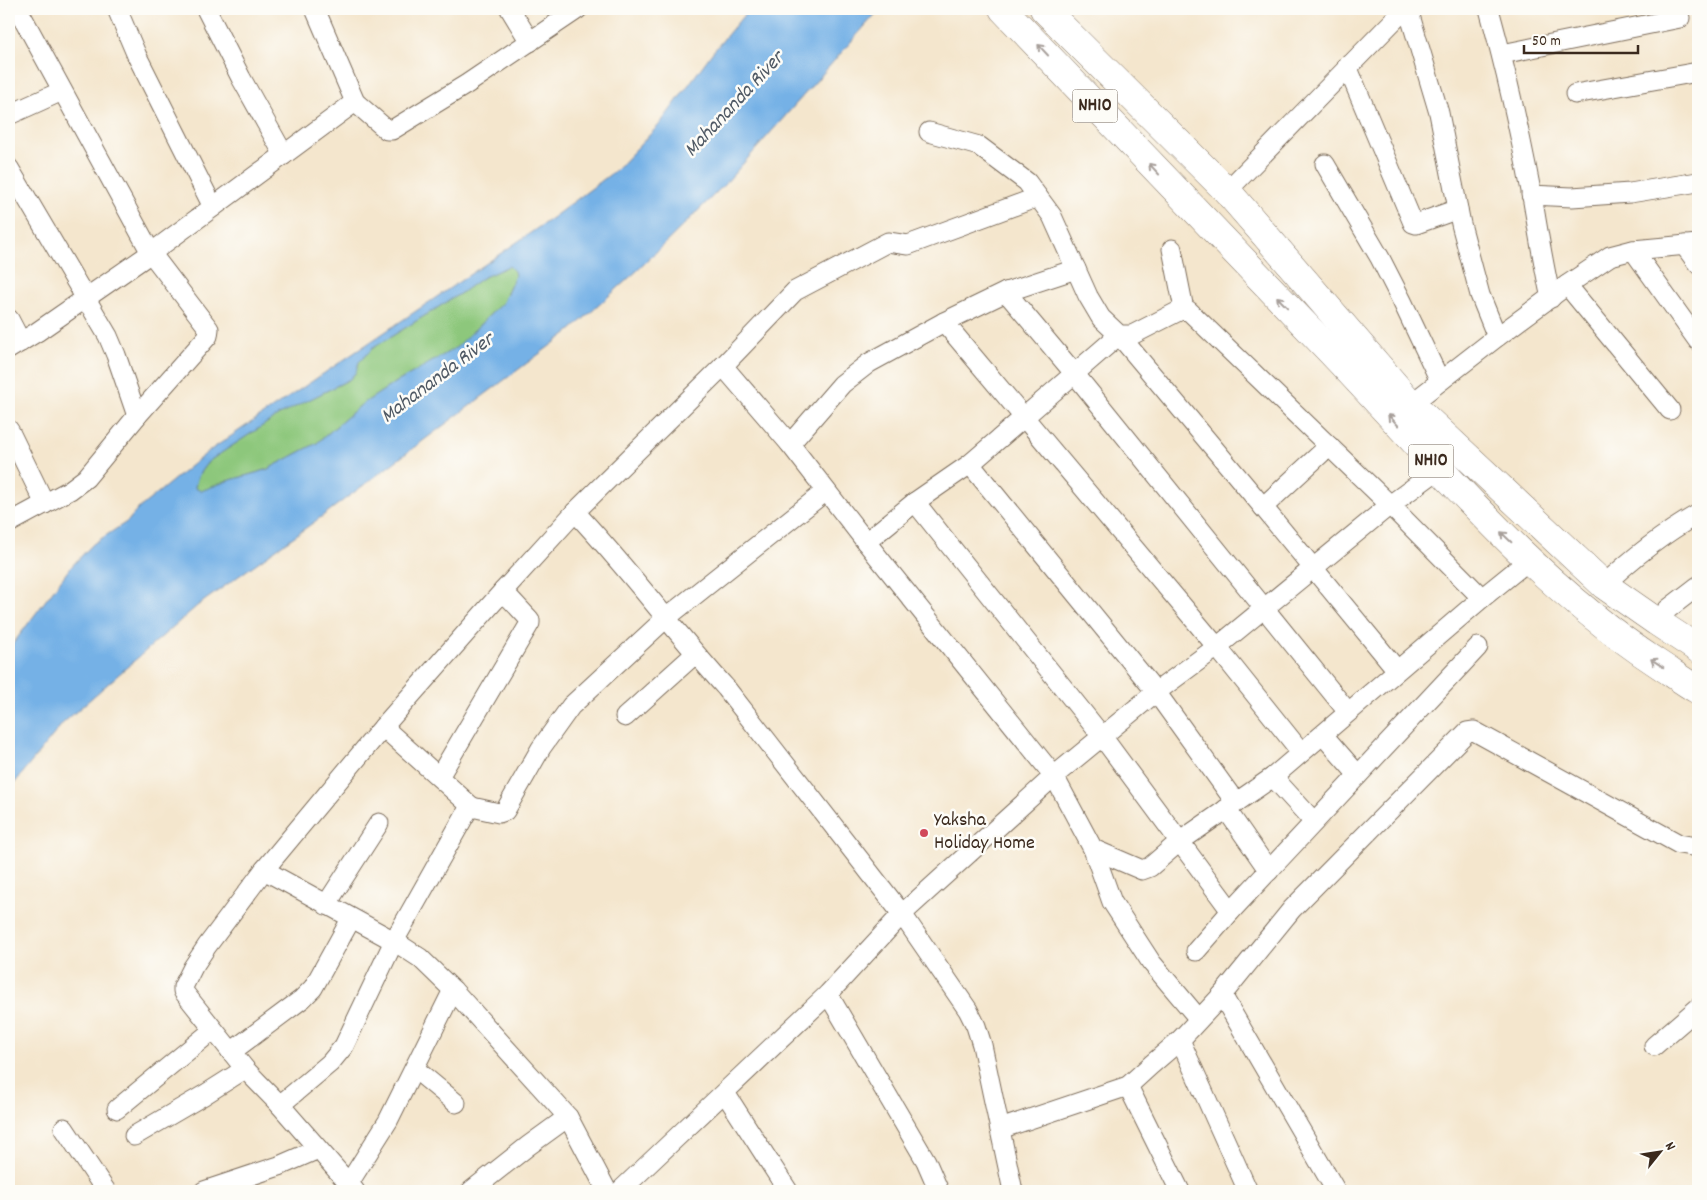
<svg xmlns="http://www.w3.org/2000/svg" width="1707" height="1200" font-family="Dekko,sans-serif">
<rect width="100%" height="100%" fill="#fdfcf7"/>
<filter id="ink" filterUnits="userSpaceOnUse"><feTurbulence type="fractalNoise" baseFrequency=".02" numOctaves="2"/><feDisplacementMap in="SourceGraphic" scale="10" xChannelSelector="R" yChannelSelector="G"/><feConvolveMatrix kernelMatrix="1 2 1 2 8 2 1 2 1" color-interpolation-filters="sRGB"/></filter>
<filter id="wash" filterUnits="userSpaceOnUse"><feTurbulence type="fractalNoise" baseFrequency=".0096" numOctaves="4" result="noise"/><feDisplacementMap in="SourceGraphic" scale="20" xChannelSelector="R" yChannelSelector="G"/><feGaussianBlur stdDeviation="1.12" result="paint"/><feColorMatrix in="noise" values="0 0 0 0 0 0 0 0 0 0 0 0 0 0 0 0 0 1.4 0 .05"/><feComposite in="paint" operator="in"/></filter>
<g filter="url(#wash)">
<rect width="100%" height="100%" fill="#f4e6cd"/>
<path fill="#8dc77b" stroke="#64784c" d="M509,266l5,5 1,5 -12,26 -46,45 -67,39 -29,19 -44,38 -51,27 -39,11 -26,11 -6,-4c1,-11 7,-19 14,-27l70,-46 71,-36 6,-7 3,-10 14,-14 88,-55 21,-15z"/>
<path fill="#74b1e6" stroke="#586e82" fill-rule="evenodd" d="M749,9h131l-155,175 -86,85 -69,62 -253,189 -120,86 -134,117 -54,67v-141l61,-81 23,-24 35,-23 10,-12 71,-58 272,-184 71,-49 64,-48 43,-45 53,-72zM509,266l5,5 1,5 -12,26 -46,45 -67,39 -29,19 -44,38 -51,27 -39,11 -26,10 -6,-3c1,-11 7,-19 14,-27l70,-46 71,-36 6,-7 3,-10 14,-14 88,-55 21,-15z"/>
</g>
<g filter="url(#ink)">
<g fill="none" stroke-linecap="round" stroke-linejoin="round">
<defs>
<g id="minor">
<path d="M117,9l20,47 76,151"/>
<path d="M206,9l35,69 43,77"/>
<path d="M315,9l40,93 32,28h5l75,-46 111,-75"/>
<path d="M510,9l20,33"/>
<path d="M1408,9l31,104 22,111 19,71 17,42"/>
<path d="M1489,9c17,61 31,124 43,187 6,34 11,68 19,102"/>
<path d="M1502,54l178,-36 -5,-9"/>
<path d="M1347,66l66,157 3,1 42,-15"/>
<path d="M1575,94l123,-22"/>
<path d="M9,115l53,-24"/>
<path d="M929,132l50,14 48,36 25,34 36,80 13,22 18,17h13l49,-25 8,1 201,194 92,93"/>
<path d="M1325,164l55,94 22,43 38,80"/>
<path d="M9,168l99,168 8,19 21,61"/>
<path d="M1227,191l178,-182"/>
<path d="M1531,195l41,2 58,-4 68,-11"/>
<path d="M1684,245l14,19"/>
<path d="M1172,249l12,60"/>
<path d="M1633,250l65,91"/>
<path d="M1567,285l103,125"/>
<path d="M1006,292l68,81 274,339"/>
<path d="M9,319l12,23"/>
<path d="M944,322l273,325 84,105"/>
<path d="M9,349l28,-17 114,-79 204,-151"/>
<path d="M723,366l67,78 76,98 188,234 39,73 19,53 39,60 48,57"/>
<path d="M1411,404l86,-67 70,-52 43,-29 23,-6 65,-6"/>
<path d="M9,430l36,74"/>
<path d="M790,444l52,-60 27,-21 75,-41 62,-30 70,-23"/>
<path d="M970,464l186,228 80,111"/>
<path d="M915,502l186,233 130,176"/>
<path d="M1263,507l66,-61"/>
<path d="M575,512c53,56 99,119 151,176l176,226 66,96 8,16 6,19 31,146"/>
<path d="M9,523l61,-33 16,-12 51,-62 71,-80 1,-7 -58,-76 -133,-244"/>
<path d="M866,542l49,-40 55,-38 149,-129 144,172 134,163"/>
<path d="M1604,585c29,-28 59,-51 94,-71"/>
<path d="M1657,622l11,-13 30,-23"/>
<path d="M625,717l70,-63"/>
<path d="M383,727l89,80"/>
<path d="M1323,735l35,40"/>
<path d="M439,777l91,-154v-3l-27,-29"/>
<path d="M1273,777l41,45"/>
<path d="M1226,809l43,62"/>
<path d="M1093,849l49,21 8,-3 29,-25 94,-65 209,-179 47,-38"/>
<path d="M264,870l130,71 26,17 33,32 115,127 39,74"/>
<path d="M326,905l53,-82"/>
<path d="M1196,951l35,-40 247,-264"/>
<path d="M828,994l98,167 13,30"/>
<path d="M1222,995l114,196"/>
<path d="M1180,1040l68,151"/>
<path d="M1654,1046l44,-38"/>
<path d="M231,1052l71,-53 11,-11 38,-69"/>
<path d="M415,1069l41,34"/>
<path d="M1128,1086l52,105"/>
<path d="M725,1093l63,98"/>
<path d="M280,1105l50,-42 14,-17 50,-105 75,-133 3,-1 27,6 6,-2 36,-63 30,-42 95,-88 160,-127"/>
<path d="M117,1109l96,-79"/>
<path d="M64,1128l42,63"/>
<path d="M1000,1129l128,-43 23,-21 29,-25 42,-45 70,-86 175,-177 7,-1 205,113 12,2h7"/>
<path d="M134,1136l70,-41 41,-26"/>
<path d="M349,1183l39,-62 65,-131"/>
<path d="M204,1191l75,-25 39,-17"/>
<path d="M355,1191l-75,-86 -35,-36 -62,-78v-4l10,-20 14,-21 57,-76 119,-143 120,-136 72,-79 148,-146 72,-75 93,-49 20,3 130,-48"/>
<path d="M471,1191l57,-45 40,-29"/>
<path d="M620,1191l208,-197 74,-80 152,-138 102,-84 61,-45 173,-142 49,-36"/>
</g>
<g id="highway">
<path d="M1003,9c109,115 219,229 329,344 103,108 199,227 325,310 14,9 27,19 41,27"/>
<path d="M1044,9l183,182 184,213 193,181 53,37 41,27"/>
</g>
</defs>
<use href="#minor" stroke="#7c6c5b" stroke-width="21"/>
<use href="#highway" stroke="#7c6c5b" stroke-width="29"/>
<use href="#minor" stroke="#fff" stroke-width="19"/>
<use href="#highway" stroke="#fff" stroke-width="28"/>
</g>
<defs><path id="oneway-shaft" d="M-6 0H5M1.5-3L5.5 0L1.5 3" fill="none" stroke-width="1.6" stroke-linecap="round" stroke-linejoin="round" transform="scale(1.25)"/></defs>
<g stroke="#a79f9a">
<use href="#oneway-shaft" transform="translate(1043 50) rotate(-133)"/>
<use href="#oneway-shaft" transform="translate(1154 169) rotate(-133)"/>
<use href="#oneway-shaft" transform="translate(1282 302) rotate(-134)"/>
<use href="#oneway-shaft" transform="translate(1393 420) rotate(-133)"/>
<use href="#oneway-shaft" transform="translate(1506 537) rotate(-136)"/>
<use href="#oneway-shaft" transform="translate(1657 663) rotate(-147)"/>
</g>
</g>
<circle fill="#d1495b" stroke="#fdfcf7" stroke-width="2" cx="924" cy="833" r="5"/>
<g text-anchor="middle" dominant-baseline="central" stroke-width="5" stroke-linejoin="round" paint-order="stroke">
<g fill="#fdfcf7" stroke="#75695f" stroke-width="1">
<rect x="1072.5" y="89.5" width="45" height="33" rx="4"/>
<rect x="1408.5" y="444.5" width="45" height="33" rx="4"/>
</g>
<g font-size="19" font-weight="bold" fill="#3b2a1e">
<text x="1095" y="106">NH10</text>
<text x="1431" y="461">NH10</text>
</g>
<g font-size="20" fill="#3b2a1e" stroke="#fdfcf7" text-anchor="start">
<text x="934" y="821">Yaksha<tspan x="934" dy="23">Holiday Home</tspan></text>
</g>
<g font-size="21" font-style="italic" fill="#4f5964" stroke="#fdfcf7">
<text transform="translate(735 105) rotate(-47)">Mahananda River</text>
<text transform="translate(438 379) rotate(-37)">Mahananda River</text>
</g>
</g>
<rect width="1707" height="1200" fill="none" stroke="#fdfcf7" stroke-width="30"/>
<g transform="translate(1660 1152) rotate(60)" stroke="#fdfcf7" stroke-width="4" paint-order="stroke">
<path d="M0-4L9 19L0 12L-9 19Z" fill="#3b2a1e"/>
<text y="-8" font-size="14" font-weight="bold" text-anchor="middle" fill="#3b2a1e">N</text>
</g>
<path d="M1524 45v8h114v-8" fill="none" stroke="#3b2a1e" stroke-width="2.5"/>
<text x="1532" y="45" font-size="15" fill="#3b2a1e" stroke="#fdfcf7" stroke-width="4" paint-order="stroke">50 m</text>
</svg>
